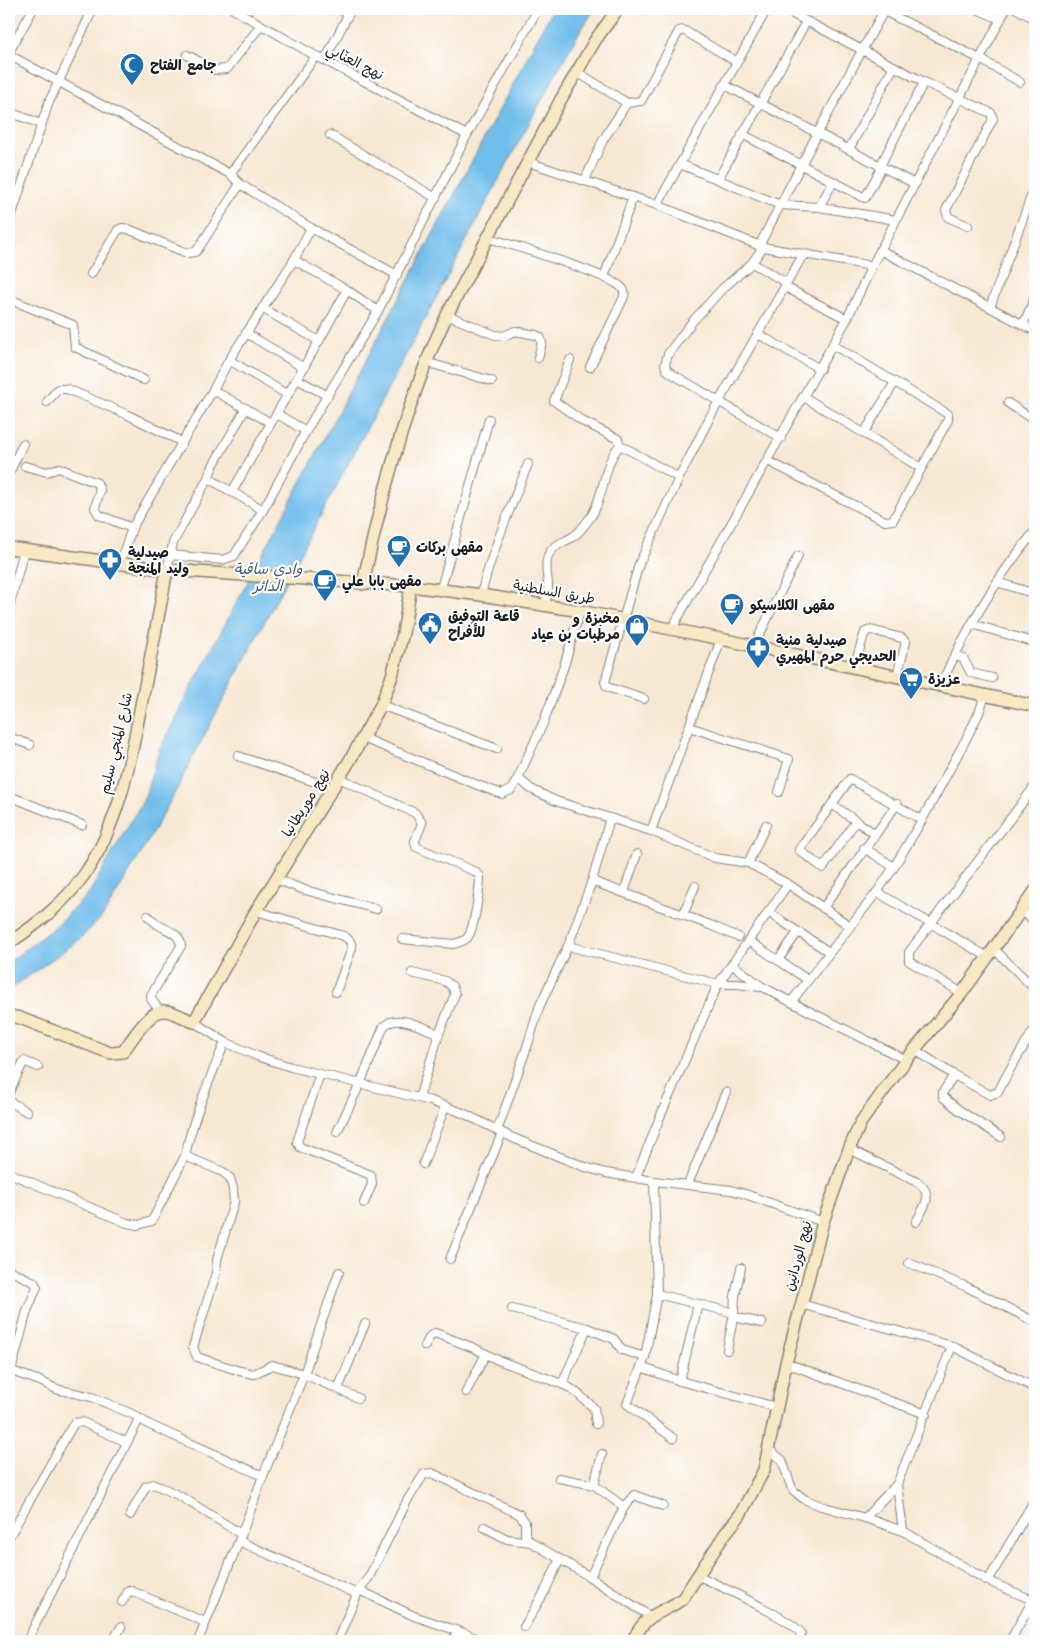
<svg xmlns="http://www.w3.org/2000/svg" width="1044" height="1650" font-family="'Comic Neue','Playpen Sans Arabic',sans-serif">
<rect width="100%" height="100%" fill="#fff"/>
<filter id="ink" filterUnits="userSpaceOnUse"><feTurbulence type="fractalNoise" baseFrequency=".02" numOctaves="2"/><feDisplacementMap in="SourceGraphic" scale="10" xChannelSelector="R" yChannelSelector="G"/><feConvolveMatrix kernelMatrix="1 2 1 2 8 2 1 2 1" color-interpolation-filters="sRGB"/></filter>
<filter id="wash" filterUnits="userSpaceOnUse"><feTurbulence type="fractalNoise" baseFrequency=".0096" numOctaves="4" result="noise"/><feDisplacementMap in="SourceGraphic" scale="20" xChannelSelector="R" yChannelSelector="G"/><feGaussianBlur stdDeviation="1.12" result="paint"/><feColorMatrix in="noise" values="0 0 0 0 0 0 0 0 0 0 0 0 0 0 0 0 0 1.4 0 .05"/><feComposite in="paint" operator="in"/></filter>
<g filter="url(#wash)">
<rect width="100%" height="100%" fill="#f7e8d3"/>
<path fill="#71beeb" stroke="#466d84" d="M553,9h42l-17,25 -62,113 -321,606 -23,45 -32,57 -38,62 -23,23 -70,50v-28l47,-36 33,-33 55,-94 15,-48 30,-59z"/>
</g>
<g filter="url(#ink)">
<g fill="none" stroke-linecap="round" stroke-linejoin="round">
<defs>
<g id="street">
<path d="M233,9l83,47 151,79"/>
<path d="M338,9l11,5"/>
<path d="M783,9l141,73 67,31 2,6 -47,91 2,7 20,9"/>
<path d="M880,9l100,50 40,23"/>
<path d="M977,9l23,10"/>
<path d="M1017,9l18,10"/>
<path d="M9,52l24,-43"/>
<path d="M9,55l221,119"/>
<path d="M187,55l28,15 12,-1 34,-44"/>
<path d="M325,60l26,-51"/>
<path d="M577,72l50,31"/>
<path d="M725,85l190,99"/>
<path d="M9,112l32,12"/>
<path d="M742,134l123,64 17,-31"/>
<path d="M330,135l106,63"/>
<path d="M849,149l45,-83"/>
<path d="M528,162l129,43 106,42 109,19"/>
<path d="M680,164l100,41 39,2 77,13"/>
<path d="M880,166l44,-84"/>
<path d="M718,179l88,-157"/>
<path d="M585,180l18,-40 24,-37 14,-2 38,-70 4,-1 54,32"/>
<path d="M657,205l110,-196"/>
<path d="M819,207l14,-25"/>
<path d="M9,223l40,-121 44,-93"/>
<path d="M311,228l86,47"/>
<path d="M489,238c22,7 123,37 133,50 3,3 3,7 1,11l-33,68"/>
<path d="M759,246c41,-79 81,-158 125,-235"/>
<path d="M763,247l-11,16 -30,26 -30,33 -24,32 -3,11 2,5 7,5 107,63"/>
<path d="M880,250l155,81"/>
<path d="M752,263l35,20"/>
<path d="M91,274l27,-44 4,-2 6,1 59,24 8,-1 3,-3 42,-65"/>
<path d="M604,277l29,-80"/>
<path d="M785,287l62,32"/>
<path d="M347,290l31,21"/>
<path d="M9,299l64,26 2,22 69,33"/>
<path d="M990,307l45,-121"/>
<path d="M262,308l57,33 28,-51 -53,-30"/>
<path d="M447,315l48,20 9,1 11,-5 21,4 4,2 2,5 -4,16"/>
<path d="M1023,325l12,-27"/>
<path d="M246,333l58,35"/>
<path d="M758,334l62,35"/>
<path d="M229,360l59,35"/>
<path d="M570,360l-16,41 30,21 34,17 2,6"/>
<path d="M425,362l67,19"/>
<path d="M297,379l31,17"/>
<path d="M213,390l58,33 -39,69"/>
<path d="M804,397l117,71"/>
<path d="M47,402l11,-13h9l59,25 56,28"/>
<path d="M1008,403l27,18"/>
<path d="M277,414l29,17"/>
<path d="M271,423l48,-82"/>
<path d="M864,433l31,-51"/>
<path d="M768,461l117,60 8,-1 55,-100v-6l-115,-69"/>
<path d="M25,466l22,6 12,-4 38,15 3,7 -5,18 4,7 33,13"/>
<path d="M9,473l14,-29"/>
<path d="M208,478l55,32"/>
<path d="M170,555l52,5 12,-4 29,-46 43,-79 72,-120 89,-176 71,-126"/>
<path d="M119,564l14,-38 80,-136 16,-30 65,-100 17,-32 -71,-44 -10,-10 86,-118"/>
<path d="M167,570l6,-27 35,-65 6,-14 32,-56"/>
<path d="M997,582l38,12"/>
<path d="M441,588l48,-169"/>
<path d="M481,595c11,-45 30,-88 47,-131"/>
<path d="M545,605c1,-6 3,-13 3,-19 0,-10 -4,-20 0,-30 4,-11 17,-14 26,-20 7,-5 13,-14 18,-21 13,-21 11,-51 28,-70l59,33"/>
<path d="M9,608l15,-58"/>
<path d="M580,611l-16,55 -20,55 -26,57 13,11 25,12 95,30 64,27 33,5 40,21 -70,100 -58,133 -24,60"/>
<path d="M972,624l61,18"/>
<path d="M671,630l176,-311 25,-53 134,-257"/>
<path d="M754,646l44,-90"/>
<path d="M955,656l8,2 8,15 21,5"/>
<path d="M854,667l11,-35 6,-2 31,8 4,4 -9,34"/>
<path d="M940,686c26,-56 56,-108 95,-155"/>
<path d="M644,699l-37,-12 -2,-5 34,-118 40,-86 31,-61 93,-162"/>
<path d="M381,705l116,44"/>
<path d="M689,727l100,32 -10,33"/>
<path d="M9,737l21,8"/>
<path d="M363,738l117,48 22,8 9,-4 7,-12"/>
<path d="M238,756l95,32"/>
<path d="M339,778l76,35 7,10 -7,18 1,6 58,24 6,5v5c-1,11 -6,50 -13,57 -4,4 -9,5 -14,6l-51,-5"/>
<path d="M9,796l73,29"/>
<path d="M832,804l24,17"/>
<path d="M651,831l70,-192"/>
<path d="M875,834l-19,-13 -33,47 -24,-18 51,-71 72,41"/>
<path d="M864,848l30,19"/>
<path d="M748,863l18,-38"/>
<path d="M275,879l30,11 71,19"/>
<path d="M592,881l118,44 28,12"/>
<path d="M788,884l62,42"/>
<path d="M624,892l13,-38"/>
<path d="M877,892l111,65"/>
<path d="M823,908l74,-104"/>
<path d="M1021,910l14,12"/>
<path d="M256,911l88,25c4,3 8,6 8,12l-16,44"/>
<path d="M768,912l61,40"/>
<path d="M683,915l12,-29"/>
<path d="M148,916c3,2 6,6 9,8 10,7 23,8 24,22l-30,49v4l9,12"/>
<path d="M749,941l59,39"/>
<path d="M568,946l24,-65 18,-63"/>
<path d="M994,949l41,40"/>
<path d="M778,960l20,-28"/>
<path d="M733,965l28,21 30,16 86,-110 17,-25 28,-47 43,-79 14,-28 6,-18"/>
<path d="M412,973l33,8 7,5 3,8 -16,40 -20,64"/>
<path d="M962,993l-53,-32v-9l126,-166"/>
<path d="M791,1002l115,58"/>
<path d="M194,1022l31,20 32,14 34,11 140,34 34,13 48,24 72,29 21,6 48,8 77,9 14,4 78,28"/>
<path d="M225,1042c-15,37 -32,75 -40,114l38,16 7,6 3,11 1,13 -17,58 -1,13 -23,74 4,10 43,14 14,3 18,-9 32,9 54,24"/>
<path d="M915,1050l39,25 36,20 8,-3 11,-21 26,-43"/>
<path d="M320,1074l-22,65 -1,3 3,5 71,28 1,9 -8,19"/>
<path d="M954,1075l-11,17v5l16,13 42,27"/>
<path d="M9,1092l15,-31 14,6"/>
<path d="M9,1101l18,11"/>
<path d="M497,1131l30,-84 13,-42 28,-59 150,38h19l23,3"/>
<path d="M337,1132l23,-48 24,-58c14,-13 40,2 55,8"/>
<path d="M849,1149l70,34c15,13 5,24 -3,39"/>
<path d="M423,1164l22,-57"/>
<path d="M9,1173l118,50 11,2 14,-4 33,-65"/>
<path d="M654,1181l3,113 -12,63 -18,47 46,34"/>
<path d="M688,1184l38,-92"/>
<path d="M450,1259l52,-126"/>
<path d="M909,1263l58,24 68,35"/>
<path d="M9,1270l25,12 3,5 -10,24 -16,60 -2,-1"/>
<path d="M657,1294l41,10 -18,77"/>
<path d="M698,1304l36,9 -7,37"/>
<path d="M801,1304l151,42 -55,138 6,47 85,50"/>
<path d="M512,1309l75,19 27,11 8,11 23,7"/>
<path d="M734,1313l1,-17 6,-28"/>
<path d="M734,1317l28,6"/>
<path d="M425,1346l5,-10 5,-3 39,15 24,12 64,24 25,-56"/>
<path d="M952,1346l83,42"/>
<path d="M786,1363l140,51"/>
<path d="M641,1367l39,14 96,26"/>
<path d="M9,1374l2,-3 29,10 16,8 36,8 40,17 18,11 113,51 -24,65 118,53"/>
<path d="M562,1384c13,5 21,15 32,24l2,16"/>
<path d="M338,1389l27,-65"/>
<path d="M466,1392l20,-38"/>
<path d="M768,1449l14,11 9,26 3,5 10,8 17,7 44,12 38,13"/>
<path d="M263,1476l41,-102 35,-102"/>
<path d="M559,1478l35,7 30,22 -34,70"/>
<path d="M594,1485l8,-31"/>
<path d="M1035,1499l-47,82 47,20"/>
<path d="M624,1507l10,-12 29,11"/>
<path d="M130,1515l16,-29 8,-2 26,12 61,38"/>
<path d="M865,1518l32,-34"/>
<path d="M484,1527l23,12 24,3"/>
<path d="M9,1537l65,-114 8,-1 44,20"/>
<path d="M699,1576c17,8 95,45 102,57l-2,8"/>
<path d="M359,1590l55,26 50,17 18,8"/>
<path d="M122,1602l7,-12 76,32"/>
<path d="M524,1627l21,-36 15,-32"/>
<path d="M9,1637l8,4"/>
<path d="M27,1641l112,-222"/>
<path d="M113,1641l8,-14"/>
<path d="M198,1641l41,-100"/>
<path d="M337,1641l22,-51 10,-13 38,-76 17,-27 8,-1 87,41 6,8v13l6,7 59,35 61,40"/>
<path d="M453,1641l4,-10"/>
<path d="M1010,1641l23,-41"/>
</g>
<g id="secondary">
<path d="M9,548l158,22 244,16 70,9 99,16 141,28 314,67"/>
<path d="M363,584c19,-92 44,-185 84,-269l113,-214 36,-62 22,-30"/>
<path d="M9,943c30,-20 54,-39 75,-68 35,-50 47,-116 58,-175 9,-43 17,-87 25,-130"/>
<path d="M9,1016l11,2 90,35 13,-1c8,-11 26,-42 41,-41 10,0 21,8 30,11l62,-111 94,-151 31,-55 11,-29 11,-43 8,-47"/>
<path d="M632,1641c4,-6 8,-14 14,-20 11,-10 26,-13 37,-23l42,-64 15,-19 24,-45 22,-107 37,-141 26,-73 12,-27 45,-62 56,-67 73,-102"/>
</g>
</defs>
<use href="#street" stroke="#8a8278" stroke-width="10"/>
<use href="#secondary" stroke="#8a8278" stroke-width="14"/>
<use href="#street" stroke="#fff" stroke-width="8"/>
<use href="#secondary" stroke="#f8e8c3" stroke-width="11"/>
</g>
</g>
<defs>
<symbol id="mosque-pin" viewBox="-11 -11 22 30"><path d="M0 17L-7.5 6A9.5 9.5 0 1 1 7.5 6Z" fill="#1f6fb2" stroke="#fff"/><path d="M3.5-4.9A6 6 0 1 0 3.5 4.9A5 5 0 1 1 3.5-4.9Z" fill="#fff"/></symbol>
<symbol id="cafe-pin" viewBox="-11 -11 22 30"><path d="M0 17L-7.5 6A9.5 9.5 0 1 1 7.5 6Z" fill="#1f6fb2" stroke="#fff"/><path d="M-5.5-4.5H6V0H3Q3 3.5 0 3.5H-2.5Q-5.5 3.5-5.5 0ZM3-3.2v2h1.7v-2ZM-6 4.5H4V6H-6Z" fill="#fff"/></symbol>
<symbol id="pharmacy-pin" viewBox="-11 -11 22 30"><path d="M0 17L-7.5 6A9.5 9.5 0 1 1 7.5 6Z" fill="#1f6fb2" stroke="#fff"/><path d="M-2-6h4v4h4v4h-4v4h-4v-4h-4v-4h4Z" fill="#fff"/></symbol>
<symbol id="civic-pin" viewBox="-11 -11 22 30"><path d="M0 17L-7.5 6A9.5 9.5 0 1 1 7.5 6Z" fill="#1f6fb2" stroke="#fff"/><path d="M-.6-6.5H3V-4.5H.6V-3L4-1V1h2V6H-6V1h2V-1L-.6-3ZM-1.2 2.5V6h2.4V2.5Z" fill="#fff"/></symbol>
<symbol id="shop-pin" viewBox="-11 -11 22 30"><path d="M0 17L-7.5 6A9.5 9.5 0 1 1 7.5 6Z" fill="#1f6fb2" stroke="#fff"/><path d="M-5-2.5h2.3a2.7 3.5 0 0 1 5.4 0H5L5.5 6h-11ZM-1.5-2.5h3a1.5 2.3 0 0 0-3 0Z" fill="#fff"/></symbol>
<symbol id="supermarket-pin" viewBox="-11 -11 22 30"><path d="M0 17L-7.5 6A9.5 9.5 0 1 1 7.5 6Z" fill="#1f6fb2" stroke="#fff"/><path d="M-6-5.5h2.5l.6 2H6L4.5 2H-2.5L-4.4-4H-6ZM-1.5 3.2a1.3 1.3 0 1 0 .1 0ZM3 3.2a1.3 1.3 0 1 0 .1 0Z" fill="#fff"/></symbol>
</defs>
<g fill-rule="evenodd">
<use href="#mosque-pin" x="118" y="51" width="28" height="38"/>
<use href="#cafe-pin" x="385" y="533" width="28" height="38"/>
<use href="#pharmacy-pin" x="96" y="546" width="28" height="38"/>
<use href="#cafe-pin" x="311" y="567" width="28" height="38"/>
<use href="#cafe-pin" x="718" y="591" width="28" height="38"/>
<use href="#civic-pin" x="416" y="610" width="28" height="38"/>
<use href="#shop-pin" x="623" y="612" width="28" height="38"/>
<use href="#pharmacy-pin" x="744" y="634" width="28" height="38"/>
<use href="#supermarket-pin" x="897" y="665" width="28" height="38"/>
</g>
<g text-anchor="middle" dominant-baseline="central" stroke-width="4.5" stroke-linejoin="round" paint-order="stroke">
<g font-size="14" fill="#1c1c1c" stroke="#fff">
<text transform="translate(355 62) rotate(27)">نهج العنّابي</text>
<text transform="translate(554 592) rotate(10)">طريق السلطنية</text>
<text transform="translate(116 743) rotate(-77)">شارع المنجي سليم</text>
<text transform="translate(306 803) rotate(-58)">نهج موريطانيا</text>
<text transform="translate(798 1256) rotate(-75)">نهج الوردانين</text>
</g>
<g font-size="14" font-weight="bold" fill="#1c1c1c" stroke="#fff" text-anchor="start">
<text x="150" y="65">جامع الفتاح</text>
<text x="416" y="547">مقهى بركات</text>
<text x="128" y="552">صيدلية<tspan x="128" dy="16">وليد المنجة</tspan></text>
<text x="342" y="581">مقهى بابا علي</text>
<text x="750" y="605">مقهى الكلاسيكو</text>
<text x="448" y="616">قاعة التوفيق<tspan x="448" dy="16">للأفراح</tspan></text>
<text x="620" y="618" text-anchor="end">مخبزة و<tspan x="620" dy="16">مرطبات بن عياد</tspan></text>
<text x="776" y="640">صيدلية منية<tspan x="776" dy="16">الحديجي حرم المهيري</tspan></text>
<text x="928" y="679">عزيزة</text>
</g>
<g font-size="15" font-style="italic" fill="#3e5d6f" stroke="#fff">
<text x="268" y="569">وادي ساقية<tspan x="268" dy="17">الدائر</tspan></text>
</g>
</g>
<rect width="1044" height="1650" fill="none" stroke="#fff" stroke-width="30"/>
</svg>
